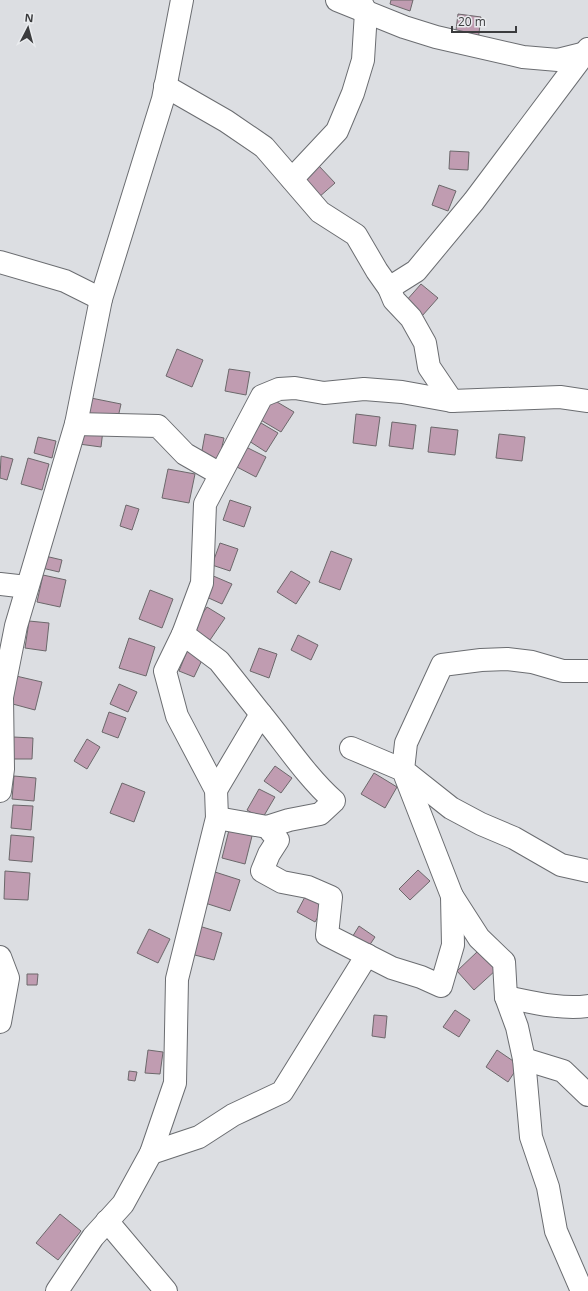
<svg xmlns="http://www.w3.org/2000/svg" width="588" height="1291" font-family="'Open Sans',sans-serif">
<rect width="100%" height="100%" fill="#dcdee2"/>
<g fill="#c09cb1" stroke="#6c686b">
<path d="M391,0h22l-3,11 -20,-7z"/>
<path d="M458,14l23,3 -3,24 -23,-3z"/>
<path d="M450,151l19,1 -1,18 -19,-1z"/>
<path d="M319,166l16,17 -17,15 -15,-16z"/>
<path d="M439,185l17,6 -8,20 -16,-6z"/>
<path d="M421,284l17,14 -16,18 -16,-15z"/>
<path d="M177,349l26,11 -11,27 -26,-11z"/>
<path d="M229,369l21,3 -4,23 -21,-4z"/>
<path d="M86,397l35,7 -4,18 -35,-6z"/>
<path d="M272,399l22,13 -13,20 -22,-13z"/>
<path d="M356,414l24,3 -4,29 -23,-3z"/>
<path d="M392,422l24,3 -3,24 -24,-3z"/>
<path d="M261,423l17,10 -12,19 -17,-11z"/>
<path d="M81,427l22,3 -2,17 -22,-3z"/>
<path d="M431,427l27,3 -3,25 -27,-3z"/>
<path d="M205,434l19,4 -5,22 -18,-4z"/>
<path d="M499,434l26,3 -3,24 -26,-3z"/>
<path d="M38,437l18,4 -4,17 -18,-5z"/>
<path d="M246,447l20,10 -10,20 -19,-10z"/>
<path d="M1,456l12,3 -6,21 -7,-2z"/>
<path d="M28,458l21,6 -7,26 -21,-6z"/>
<path d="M168,469l27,5 -6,29 -27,-5z"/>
<path d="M230,500l21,7 -7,20 -21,-7z"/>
<path d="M126,505l13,4 -7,21 -12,-4z"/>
<path d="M220,543l18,6 -8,22 -18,-6z"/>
<path d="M331,551l21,8 -12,31 -21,-8z"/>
<path d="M45,556l17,4 -3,12 -17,-4z"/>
<path d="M291,571l19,11 -14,22 -19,-12z"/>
<path d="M43,575l23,5 -6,27 -23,-5z"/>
<path d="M211,575l21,9 -10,20 -20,-9z"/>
<path d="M150,590l23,9 -11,29 -23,-9z"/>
<path d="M207,607l18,11 -15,22 -18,-12z"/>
<path d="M29,621l20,2 -3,28 -21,-3z"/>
<path d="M298,635l20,10 -7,15 -20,-10z"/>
<path d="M129,638l26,9 -9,29 -27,-8z"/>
<path d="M259,648l18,6 -8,24 -19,-7z"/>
<path d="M187,651l16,7 -9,19 -15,-6z"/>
<path d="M16,676l26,6 -7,28 -26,-7z"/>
<path d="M119,684l18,8 -9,20 -18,-8z"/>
<path d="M109,712l17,6 -8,20 -16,-6z"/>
<path d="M13,737l20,1 -1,21h-20z"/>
<path d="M87,739l13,8 -13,22 -13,-8z"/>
<path d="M275,766l17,12 -11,15 -17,-12z"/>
<path d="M374,773l23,14 -12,21 -24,-14z"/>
<path d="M14,776l22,2 -2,23 -22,-2z"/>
<path d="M122,783l23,9 -11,30 -24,-9z"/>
<path d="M259,789l16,8 -13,22 -15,-9z"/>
<path d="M13,805l20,1 -2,24 -20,-2z"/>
<path d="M229,830l23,6 -7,28 -23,-6z"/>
<path d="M11,835l23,2 -2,25 -23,-2z"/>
<path d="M418,870l12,11 -20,19 -11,-11z"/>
<path d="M5,871l25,2 -2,27 -24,-1z"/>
<path d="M215,872l25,8 -10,31 -25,-8z"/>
<path d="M307,893l19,10 -11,19 -18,-10z"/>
<path d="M199,926l23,7 -8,27 -23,-6z"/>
<path d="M359,926l16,11 -8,12 -16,-10z"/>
<path d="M149,929l21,10 -12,24 -21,-10z"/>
<path d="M478,951l18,19 -22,20 -17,-19z"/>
<path d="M27,974h11l-1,11h-10z"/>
<path d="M455,1010l15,10 -11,17 -16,-10z"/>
<path d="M374,1015l13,1 -2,22 -13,-2z"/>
<path d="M148,1050l15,2 -3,22 -15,-1z"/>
<path d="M497,1050l22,15 -11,17 -22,-15z"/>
<path d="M129,1071l8,1 -2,9 -7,-1z"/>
<path d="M60,1214l21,17 -23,29 -22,-17z"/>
</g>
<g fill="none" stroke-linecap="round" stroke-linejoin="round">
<defs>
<g id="minor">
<path d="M337,0l67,27 32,10 87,20 35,3 28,-7"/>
<path d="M165,86l61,35 38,26 56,65 36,23 21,36 12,17 5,12 17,18 14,25 4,24 23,34"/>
<path d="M292,179l45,-48 16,-38 10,-33 3,-48 -6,-12"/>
<path d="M0,262l65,19 36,18"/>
<path d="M389,288l27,-17 58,-70 114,-152"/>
<path d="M76,424l82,2 27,28 35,20"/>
<path d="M0,584l27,3"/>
<path d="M183,634l36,27 42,53"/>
<path d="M588,671h-25l-31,-9 -25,-3 -26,1 -39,5 -36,78 -3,27 48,38 30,16 33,14 47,27 27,6"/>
<path d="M216,790l45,-76c24,29 45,62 73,87l-14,13 -31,6 -22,7"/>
<path d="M0,791l3,-22 -1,-72 14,-71 60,-202 25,-125 62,-200 19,-99"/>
<path d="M217,818l50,9 11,13 -9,14 -7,17 20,11 26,5 23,10 -4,38 65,33 29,9 20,9 12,-41 -1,-49 -49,-126 -52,-22"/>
<path d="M452,896l27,42 25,24 2,35 11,30 7,32 7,78 17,50 8,44 26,60"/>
<path d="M0,957l8,21 -8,44"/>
<path d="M506,997c25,5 56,13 82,9"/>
<path d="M524,1059l39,12 25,24"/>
<path d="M151,1153l48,-16 34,-22 49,-23 85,-137"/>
<path d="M107,1221l59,70"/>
<path d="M57,1291l36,-54 30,-33 28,-51 24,-70 2,-104 40,-161 -1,-28 -39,-74 -12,-45 18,-37 19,-51 3,-79 57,-108 17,-7 16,-1 29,5 40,-4 38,3 50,9 108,-4 28,4"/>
</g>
</defs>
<use href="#minor" stroke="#6b6d71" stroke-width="24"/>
<use href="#minor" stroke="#fff" stroke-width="22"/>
</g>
<g transform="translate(28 28) rotate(6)" stroke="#eaecef" stroke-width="3" paint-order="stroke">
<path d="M0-3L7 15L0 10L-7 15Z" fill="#3b3c3e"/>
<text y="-6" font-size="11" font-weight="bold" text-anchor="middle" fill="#3b3c3e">N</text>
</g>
<path d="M452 26v6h64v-6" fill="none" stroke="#3b3c3e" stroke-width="2"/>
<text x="458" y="26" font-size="12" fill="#3b3c3e" stroke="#eaecef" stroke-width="3" paint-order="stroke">20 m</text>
</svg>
